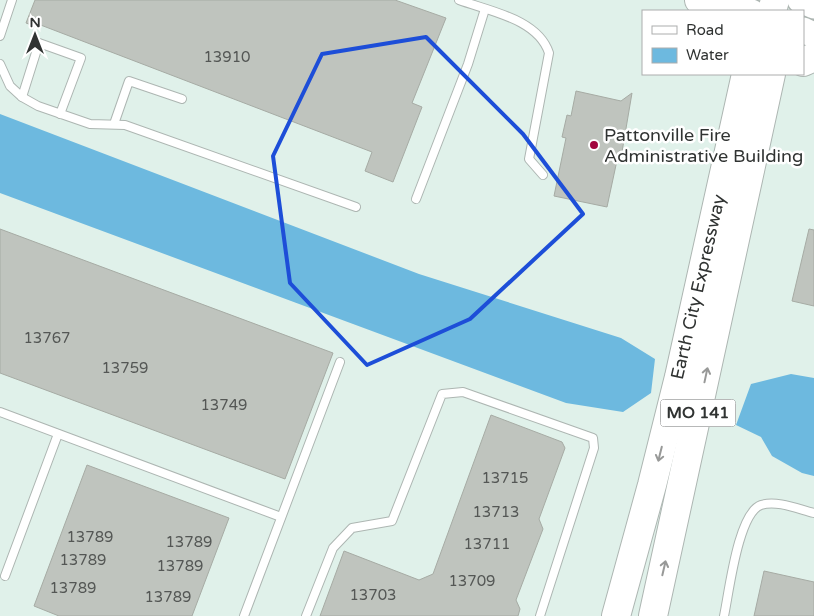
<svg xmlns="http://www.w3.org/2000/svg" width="814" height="616" font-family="'Varela Round',sans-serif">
<rect width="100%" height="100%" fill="#f3fcf9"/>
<path fill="#e0f1ea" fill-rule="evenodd" d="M0,0h814v616h-814zM643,11h160v63h-160z"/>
<g fill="#6db9df">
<path d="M0,114l419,160 202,64 34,21 -4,34 -28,19 -57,-9 -566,-210z"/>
<path d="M791,374l23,4v98l-12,-3 -30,-17 -11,-19 -25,-12 15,-41z"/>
</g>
<g fill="#bfc4be" stroke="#a6aba4">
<path d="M35,0h360l51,18 -34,85 10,4 -29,75 -28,-11 7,-19 -334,-128 -1,3 -11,-4z"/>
<path d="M576,91l45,10 11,-8 -10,59 -3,-1 -12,56 -53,-11 12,-58 -4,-1 5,-22 4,1z"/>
<path d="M0,229l333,124 -48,126 -285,-106z"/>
<path d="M809,229l5,1v76l-22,-5z"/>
<path d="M491,415l71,27 3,6 -26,71 4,10 -27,71 4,9 -2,7h-198l24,-65 75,29 14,-6z"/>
<path d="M87,465l142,53 -37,98h-133l-25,-10z"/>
<path d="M764,571l50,11v34h-60z"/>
</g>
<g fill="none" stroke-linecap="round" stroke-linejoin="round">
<defs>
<g id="lane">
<path d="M459,0c30,11 79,19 90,53l-20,106 14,16"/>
<path d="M0,36l12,-36"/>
<path d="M0,64l10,22 12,11 16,9 52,18 35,1 231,82"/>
<path d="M22,97l17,-54 42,15 -21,56"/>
<path d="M114,124l15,-43 53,18"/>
<path d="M416,199l52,-135 17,-55"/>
<path d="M0,412l281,105"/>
<path d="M5,576l53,-142"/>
<path d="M244,616l96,-254"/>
<path d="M306,616l27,-68 19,-20 40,-7 50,-127 21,-2 130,46 1,10 -54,168"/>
<path d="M724,616c5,-23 14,-103 37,-111 16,-5 37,4 53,8"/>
</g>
<path id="secondary" d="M723,0l30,11"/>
<g id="primary">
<path d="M800,0l14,6"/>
<path d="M803,30l11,5"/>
</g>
<g id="highway">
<path d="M699,0l14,11"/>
<path d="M772,11l3,-11"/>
<path d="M803,62l11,-5"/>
<path d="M616,616l36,-131 27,-108 67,-303"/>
<path d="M653,616l118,-542"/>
</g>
</defs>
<use href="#lane" stroke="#adb6b2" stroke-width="10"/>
<use href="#secondary" stroke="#adb6b2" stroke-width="25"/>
<use href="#primary" stroke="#adb6b2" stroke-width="28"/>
<use href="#highway" stroke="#adb6b2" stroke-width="30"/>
<use href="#lane" stroke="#fff" stroke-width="8"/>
<use href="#secondary" stroke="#fff" stroke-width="22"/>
<use href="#primary" stroke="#fff" stroke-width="25"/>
<use href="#highway" stroke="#fff" stroke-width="28"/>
</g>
<defs><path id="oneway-shaft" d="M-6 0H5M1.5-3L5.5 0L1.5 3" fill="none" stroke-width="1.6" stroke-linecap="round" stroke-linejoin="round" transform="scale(1.25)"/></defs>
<g stroke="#989998">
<use href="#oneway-shaft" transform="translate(706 375) rotate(-78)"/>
<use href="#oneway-shaft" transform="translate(660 454) rotate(104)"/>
<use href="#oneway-shaft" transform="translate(664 568) rotate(-77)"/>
</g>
<path fill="none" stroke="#1d4ed8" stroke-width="4" stroke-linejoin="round" d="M426,37l97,97 60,80 -113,105 -103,46 -77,-82 -17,-127 49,-102z"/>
<circle fill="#a2053e" stroke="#fff" stroke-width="2" cx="594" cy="145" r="5"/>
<g text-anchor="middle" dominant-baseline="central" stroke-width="5" stroke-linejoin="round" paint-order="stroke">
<g font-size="15" fill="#545755">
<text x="227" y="57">13910</text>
<text x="47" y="338">13767</text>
<text x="125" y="368">13759</text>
<text x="224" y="405">13749</text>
<text x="505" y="478">13715</text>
<text x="496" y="512">13713</text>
<text x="90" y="537">13789</text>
<text x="189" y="542">13789</text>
<text x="487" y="544">13711</text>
<text x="83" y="560">13789</text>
<text x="180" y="566">13789</text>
<text x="472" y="581">13709</text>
<text x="73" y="588">13789</text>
<text x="373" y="595">13703</text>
<text x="168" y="597">13789</text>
</g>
<rect fill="#fff" stroke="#6e7070" stroke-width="1" x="660.5" y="399.5" width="75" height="27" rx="4"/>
<g font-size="16" font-weight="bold" fill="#303332">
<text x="698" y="413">MO 141</text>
</g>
<g font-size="18" fill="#303332" stroke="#fff" text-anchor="start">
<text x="604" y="135">Pattonville Fire<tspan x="604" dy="21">Administrative Building</tspan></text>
</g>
<g font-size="18" fill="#303332" stroke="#fff">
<text transform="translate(698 287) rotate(-77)">Earth City Expressway</text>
</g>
</g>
<rect x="642" y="10" width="162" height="65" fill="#ffffff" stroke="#acadad"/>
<rect x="652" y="26" width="25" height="8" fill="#ffffff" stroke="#acadad"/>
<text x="686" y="35" font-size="15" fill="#303332">Road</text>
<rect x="652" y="48" width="25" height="15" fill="#6db9df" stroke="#acadad"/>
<text x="686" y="60" font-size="15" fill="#303332">Water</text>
<g transform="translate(35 35)" stroke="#ffffff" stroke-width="4" paint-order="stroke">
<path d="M0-4L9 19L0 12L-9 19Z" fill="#303332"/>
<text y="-8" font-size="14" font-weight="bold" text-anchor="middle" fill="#303332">N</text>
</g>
</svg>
